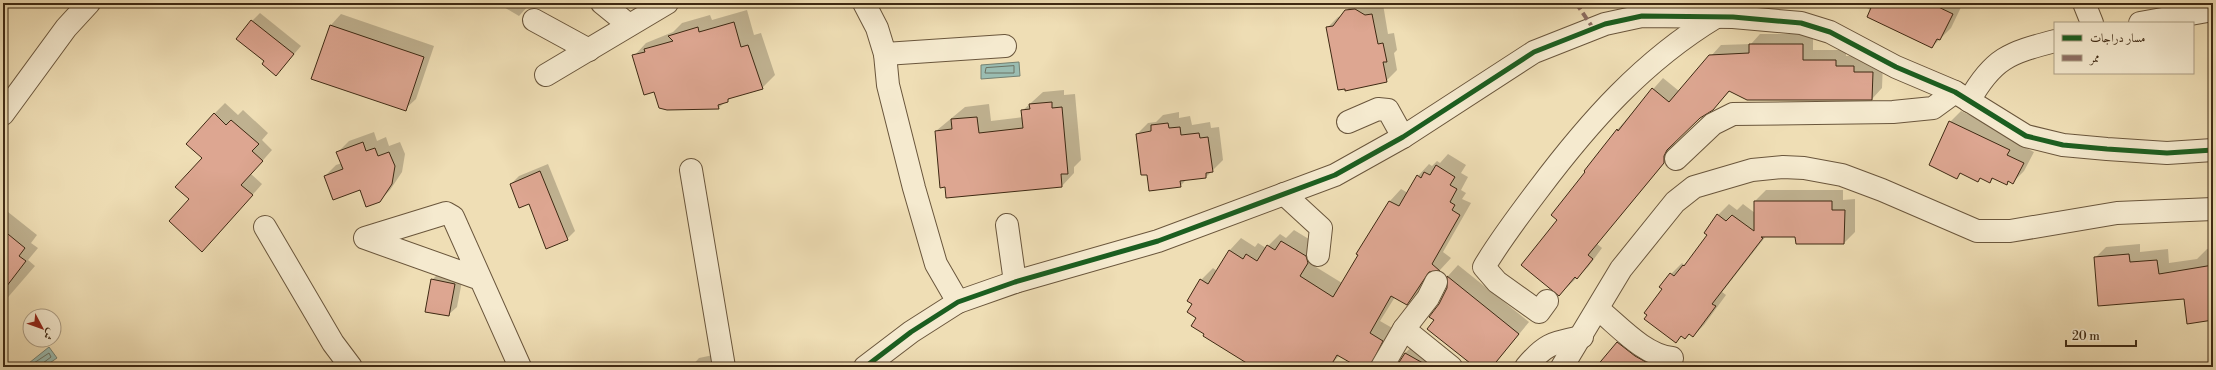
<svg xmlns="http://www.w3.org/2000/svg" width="2216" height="370" font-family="'Libre Bodoni',Amiri,serif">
<rect width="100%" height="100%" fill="#efdeb5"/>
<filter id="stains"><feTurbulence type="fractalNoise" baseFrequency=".005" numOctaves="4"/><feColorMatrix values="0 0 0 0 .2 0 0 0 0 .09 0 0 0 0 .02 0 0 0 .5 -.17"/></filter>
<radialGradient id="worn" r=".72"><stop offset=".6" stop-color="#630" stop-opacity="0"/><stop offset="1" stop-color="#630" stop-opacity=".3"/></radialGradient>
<g fill="#9abcb1" stroke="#758172">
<path d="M1019,62l1,14 -39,3v-14z"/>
<path d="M49,347l8,11 -13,9h-20z"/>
</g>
<g fill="#0003">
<path d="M497,3h30l-1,2 5,-2 -12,13z"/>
<path d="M629,3h11l-7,4z"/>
<path d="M1353,3l30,1 5,30 6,-1 3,17 -3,3 3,17 -11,11 -59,-53 11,-11 4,-1z"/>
<path d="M1863,3h100l-12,25 -19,19 -70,-42z"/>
<path d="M747,10l7,25 7,-2 14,42 -13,13 -30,9 -14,11 -63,-18 -21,-34 12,-13 27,-11 9,-9 28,-8 2,5z"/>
<path d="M260,13l41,33 -25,29 -10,-14 -14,-40z"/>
<path d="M341,14l93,32 -18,53 -11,10 -74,-84z"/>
<path d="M1760,34h53v16h33v6h18l19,6 -1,26 -10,11 -142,-8 -17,18 -13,8 -23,22 -3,6v6l-77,93 5,4 -14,19 -29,28v-75l58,-90 46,-52 16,13 42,-46 30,-1z"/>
<path d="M1064,90v5l11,-1 6,66 -7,7v6l-12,13 -126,-55 29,-24 24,-3 2,17 32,-4 -1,-6 21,-19z"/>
<path d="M225,103l13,12 5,-5 25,23 -6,7 10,10 -21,24 11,10 -49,56 -23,-41 24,-85z"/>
<path d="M1961,111l59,28 -2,5 16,8 -10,19 -11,11 -4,-1 -3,3 -12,-6 -4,4 -9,-5 -3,4 -17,-8 -4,4 -7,-55z"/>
<path d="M1179,112v6l11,-2 2,9 18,-3 1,6 8,-1 4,33 -17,17 -19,2 -7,7 -32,-12 -11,-40 11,-11 8,-1 7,-7z"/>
<path d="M374,132l3,9 9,-4 3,9 11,-4 5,12 -3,18 -12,18 -11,11 -19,-12 -35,-13 11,-11 6,-2 -4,-11 11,-11z"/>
<path d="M1448,154l18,11 -5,8 7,4 -7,13 5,3 -4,6 9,4 -28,49 8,6 -11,12h-7l-15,22 -11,12 -12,-7 -15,24 14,8 -12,38h-22l-20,-12 -9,9 -9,3h-49l-67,-33 -12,-30 7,-24 12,-12 4,3 13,-21 11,-12 14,9 3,-4 8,5 14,-14 6,4 8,-8 23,14 -6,20 31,19 17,-28 -2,-1 33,-53 11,-12 7,4 10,-17 11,-12 3,2 5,-5 3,2z"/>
<path d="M548,164l27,67 -8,8 -56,-55 8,-8z"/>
<path d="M1766,190h77v10l12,-1v33l-11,11h-47l-1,-7h-30l-44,56 4,3 -22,30 -11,11 -4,-3 -7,2 -6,6 -12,-52 7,-15 11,-11 2,2 8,-8 16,-22 10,-20 11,-11 8,6 6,-6 12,9v-12z"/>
<path d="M3,208l34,27 -6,8 7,5 -10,12 7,6 -32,37z"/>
<path d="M2140,244v8l28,-3 1,14 28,-4 10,-10 6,-1v71l-28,-21 -90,-40 11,-11z"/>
<path d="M1458,265l71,57 -37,45h-16l-41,-47 13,-32v-12z"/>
<path d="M440,272l23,4 -6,31 -9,8 -16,-35z"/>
<path d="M1629,332l34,22 -10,13h-56z"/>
<path d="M1416,343l40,24h-59l8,-14z"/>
<path d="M718,354l3,13h-30l8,-9z"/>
<path d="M978,364v3h-37l2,-2z"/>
</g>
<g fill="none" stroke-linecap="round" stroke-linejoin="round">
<g stroke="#6c7262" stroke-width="1">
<path d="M1014,66v7h-29l1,-5z"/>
<path d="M28,367l21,-14 2,4 -8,6 -1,4"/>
</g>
</g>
<g fill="#dda691" stroke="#3e2913">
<path d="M1873,3h57l23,11 -13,26 -3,-1 -5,9 -65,-31z"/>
<path d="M1355,9l10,6 7,-1 6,30 5,-1 4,19h-4l4,20 -42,9v-2l-7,1 -12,-63 7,-1 12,-16z"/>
<path d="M251,20l43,34 -18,22 -14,-12 2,-3 -28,-22z"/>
<path d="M734,22l7,25 7,-2 15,44 -35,10v3l-10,3 1,4 -52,1 -8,-2 -5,-16 -10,3 -12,-40 13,-3 -1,-3 29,-8 -5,-5 30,-9 1,5z"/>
<path d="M330,25l94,32 -18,54 -95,-32z"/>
<path d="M1749,44h54v16h33v6h18v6h19l-1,28h-125l-18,-9 -16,19 -13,8 -33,32 -3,6v7l-76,92 5,4 -16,20 -2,-2 -16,19 -38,-31 36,-45 -6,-5 34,-43 -1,-1 18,-23 15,-19 1,2 34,-43 17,14 40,-47 40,-2z"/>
<path d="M1052,102v6l10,-1 6,67h-7l1,13 -116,11 -1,-11 -5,1 -5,-57 17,-2 -1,-10 26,-2 2,16 44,-5 -2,-18 9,-1 -1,-5z"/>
<path d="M214,113l12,12 5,-5 28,24 -7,7 11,10 -22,24 12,10 -51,57 -33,-31 20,-22 -14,-12 27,-29 -16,-14z"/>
<path d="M1949,121l61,29 -3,5 17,8 -11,21 -5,-3 -1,4 -15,-7 -2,5 -10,-5 -2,4 -18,-9 -3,6 -28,-14z"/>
<path d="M1168,123l1,5 11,-1 1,8 18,-2 1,5 8,-1 5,35 -7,1v5l-26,3 1,6 -32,4 -2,-16h-6l-5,-41 15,-3v-6z"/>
<path d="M363,142l3,9 9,-3 3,8 11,-4 6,14 -3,18 -12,18 -14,5 -6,-17 -27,10 -9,-24 19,-7 -7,-17z"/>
<path d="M1436,165l19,12 -5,8 7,4 -7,13 5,3 -3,5 8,5 -28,49 8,7 -11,1 -22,33 -16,-9 -21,37 13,8 -13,26h-12l-21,-12 -7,12h-77l-50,-31 1,-2 -13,-8 5,-8 -9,-6 5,-8 -5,-3 13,-22 8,5 21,-34 14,9 3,-5 11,7 10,-16 8,5 6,-9 25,15 2,7 -8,13 33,21 25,-42 -2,-1 33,-53 10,5 18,-31 4,3 3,-6 6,3z"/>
<path d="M540,171l28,69 -22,9 -17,-45 -10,4 -9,-24z"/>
<path d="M1754,201h78v9h13l-1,34h-48l-1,-7h-34l2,1 -51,66 4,2 -23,31 -4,-3 -4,5 -4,-3 -5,7 -32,-24 3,-4 -3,-2 18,-24 -3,-2 11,-14 4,3 9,-11 1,1 23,-31 -3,-2 13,-19 9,7 6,-6 22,16z"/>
<path d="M3,230l22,18 -6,8 7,5 -23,30z"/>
<path d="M2129,254l1,8 27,-2 2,14 54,-9v55l-26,4 -3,-25 -86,7 -4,-49z"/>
<path d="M1447,276l72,58 -27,33h-17l-48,-38 7,-9 -5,-3 10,-13 8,-16z"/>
<path d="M431,279l24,5 -6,32 -24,-4z"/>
<path d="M1617,342l18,14 18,10 -57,1z"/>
<path d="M1405,353l25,14h-34z"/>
</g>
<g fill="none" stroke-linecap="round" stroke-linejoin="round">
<defs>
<g id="minor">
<path d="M602,3l27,22"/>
<path d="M864,3l13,25 8,26 3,31 26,103 22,76 22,38"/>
<path d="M2084,3l8,20"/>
<path d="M534,20l55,30"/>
<path d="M2140,23l73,-13"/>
<path d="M885,54l120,-8"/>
<path d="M546,75l121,-72"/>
<path d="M1969,101c24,-43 40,-48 86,-60"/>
<path d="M3,114l63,-86 23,-25"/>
<path d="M1348,122l30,-13 10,1 15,27"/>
<path d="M1676,159l37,-35 20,-10 160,-2 40,-4 22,-16"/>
<path d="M691,170l33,197"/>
<path d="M1284,194l37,34 -3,27"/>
<path d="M1007,225l8,57"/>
<path d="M265,227l68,116 18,24"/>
<path d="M480,279l-115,-41 81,-25 7,4 67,150"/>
<path d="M1547,301l-8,11 -42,-30 -13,-15c16,-27 35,-52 54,-77 51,-68 105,-129 178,-173"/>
<path d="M1598,309c21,17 46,46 74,49"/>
<path d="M1404,329l47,38"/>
<path d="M865,367l46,-35 47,-30 57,-20 143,-41 177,-66 68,-38 131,-85 71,-28 37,-8 91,1 68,6 29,9 66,35 59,25 71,44 37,9 44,4 60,4 46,-3"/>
<path d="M1382,367l22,-38 24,-31 8,-16"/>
<path d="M1526,367c20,-24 27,-24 56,-30"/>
<path d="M1562,367l59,-98 54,-67 19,-15 58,-17 31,-3 21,1 38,7 40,15 95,41h33l107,-18 96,-4"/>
</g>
</defs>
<use href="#minor" stroke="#6a563c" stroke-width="24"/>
<use href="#minor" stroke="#f5eacf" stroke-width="22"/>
<path stroke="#8d6e63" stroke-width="4" stroke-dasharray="8 4" stroke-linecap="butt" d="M1576,3l17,25"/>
<defs>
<path id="cycleway" d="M865,367l46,-35 47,-30 57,-20 143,-41 177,-66 68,-38 131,-85 71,-28 37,-8 91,1 68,6 29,9 66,35 59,25 71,44 37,9 44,4 60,4 46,-3"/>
</defs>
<use href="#cycleway" stroke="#f5eacf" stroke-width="8"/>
<use href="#cycleway" stroke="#1b5e20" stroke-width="5"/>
</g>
<rect width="2216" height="370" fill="none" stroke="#efdeb5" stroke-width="16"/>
<rect x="4" y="4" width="2208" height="362" fill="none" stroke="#3e2913" stroke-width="2"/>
<rect x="8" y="8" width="2200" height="354" fill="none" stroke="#3e2913"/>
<rect x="2054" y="22" width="140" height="52" fill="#f5eacf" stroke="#ac9d84"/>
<rect x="2062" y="35" width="20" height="6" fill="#1b5e20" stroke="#ac9d84"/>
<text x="2090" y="42" font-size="12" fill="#3e2913">مسار دراجات</text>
<rect x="2062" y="55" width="20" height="6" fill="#8d6e63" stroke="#ac9d84"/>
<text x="2090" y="62" font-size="12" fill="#3e2913">ممر</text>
<g transform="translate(42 328) rotate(131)"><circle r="19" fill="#f5eacf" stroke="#ac9d84"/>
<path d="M0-3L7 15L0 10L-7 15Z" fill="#8f2418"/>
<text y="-6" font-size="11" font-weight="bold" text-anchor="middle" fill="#3e2913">ش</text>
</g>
<path d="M2066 340v6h70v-6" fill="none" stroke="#3e2913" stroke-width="2"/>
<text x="2072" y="340" font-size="12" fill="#3e2913" stroke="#f5eacf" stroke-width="3" paint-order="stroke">20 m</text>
<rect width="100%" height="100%" filter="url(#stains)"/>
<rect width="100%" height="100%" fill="url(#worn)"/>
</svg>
